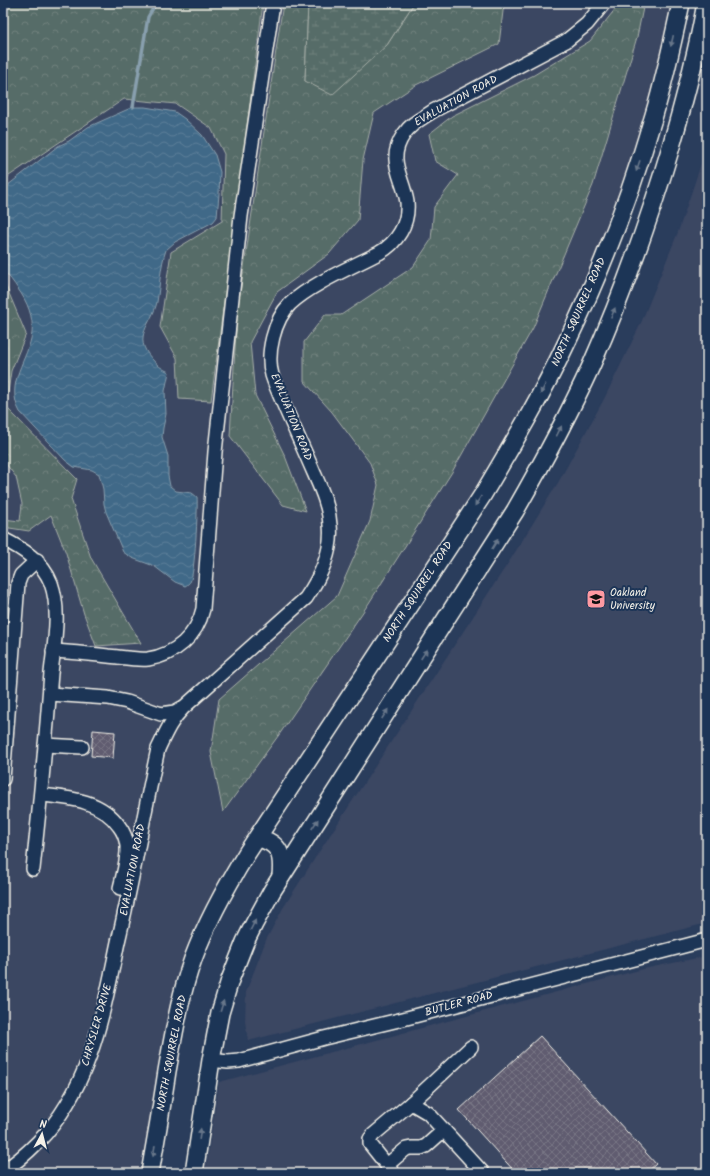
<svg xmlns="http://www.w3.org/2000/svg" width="710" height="1176" font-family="Kalam,sans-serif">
<defs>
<pattern id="forest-crowns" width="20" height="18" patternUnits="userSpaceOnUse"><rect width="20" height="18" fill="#576c67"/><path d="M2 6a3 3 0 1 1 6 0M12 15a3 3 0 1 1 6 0" fill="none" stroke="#70817d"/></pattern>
<pattern id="wetland-marsh" width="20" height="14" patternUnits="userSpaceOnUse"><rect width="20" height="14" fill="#576c67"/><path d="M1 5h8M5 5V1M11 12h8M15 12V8" fill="none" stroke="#70817d"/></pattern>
<pattern id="water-waves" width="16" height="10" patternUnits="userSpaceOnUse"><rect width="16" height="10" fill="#406988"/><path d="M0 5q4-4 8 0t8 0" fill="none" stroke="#5c7f99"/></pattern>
<pattern id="building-cross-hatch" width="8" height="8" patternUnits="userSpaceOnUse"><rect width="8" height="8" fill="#605c70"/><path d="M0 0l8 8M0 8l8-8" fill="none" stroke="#777484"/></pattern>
</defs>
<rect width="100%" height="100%" fill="#2a3d5c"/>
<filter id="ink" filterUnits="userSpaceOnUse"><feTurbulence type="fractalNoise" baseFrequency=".025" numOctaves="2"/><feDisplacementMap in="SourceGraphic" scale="8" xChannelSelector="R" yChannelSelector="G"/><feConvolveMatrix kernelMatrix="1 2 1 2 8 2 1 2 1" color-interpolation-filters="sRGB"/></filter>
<g filter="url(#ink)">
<g fill="#3a4662">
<path d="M3,3h671l-15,65 -27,92 -33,93 -30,67 -25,52 -55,98 -236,360 -24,34 -27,54 -43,159 -20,96h-136z"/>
<path d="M707,146v777l-459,118 -3,-20 1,-29 20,-52 17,-32 32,-50 197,-301 47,-76 45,-82 37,-76 37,-91z"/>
<path d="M707,956v217h-502l14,-91 424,-113z"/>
</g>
<g fill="url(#forest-crowns)" stroke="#a6aea8">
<path d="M3,3h260l-52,398 -32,-2 -2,-41 -17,-31 11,-75 51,-31 2,-67 -13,-26 -35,-24 -52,-5 -121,81z"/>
<path d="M283,3h25l-3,78 82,-36 27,-42h90l-5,41 -83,41 -42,28 -11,47 -5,60 -29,34 -52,38 -27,50 5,53 30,61 21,55 -23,-6 -53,-69 7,-122z"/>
<path d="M620,3h24l-7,34 -44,148 -60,143 -81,144 -83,131 -88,129 -58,80 -12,-60 8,-53 118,-103 33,-75 8,-36 -8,-22 -38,-51 -28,-31v-39l21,-27h16l72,-48 18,-27 3,-33 24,-32 -23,-14 -6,-27 23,-18 82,-41 56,-34z"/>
<path d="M3,279l23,55 -15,37 -5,36 71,72 -6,20 20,59 50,85 -45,3 -12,-32 -18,-61 -15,-38 -22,16 -26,-4v-8l17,2 2,-17 -6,-27 -13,-17z"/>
</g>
<path fill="url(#wetland-marsh)" stroke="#a6aea8" d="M308,3h106l-27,42 -55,50 -27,-14z"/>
<path fill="url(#water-waves)" stroke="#889fae" d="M133,107h12l30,5 10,7 17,16 13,20 5,17 -1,22 -2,23 -4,5 -38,20 -9,8c-6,17 -6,35 -9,52 -5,23 -26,34 -5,57 5,6 10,10 17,13l-4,19 1,23 -3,14 -1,9 6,19v20l2,10 6,5 16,2 5,4c1,11 -2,77 -7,85 0,0 -4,4 -5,4l-10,-4 -21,-16 -22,-8 -9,-6 -17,-40 -2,-8 -1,-15 -4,-15 -7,-4 -18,-3 -9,-7 -45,-48c-16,-29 9,-53 12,-79 2,-15 -5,-32 -14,-44 -4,-6 -9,-13 -15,-19v-81l55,-43 11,-5 19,-14z"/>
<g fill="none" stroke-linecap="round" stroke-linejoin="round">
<path stroke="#889fae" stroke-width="3.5" d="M133,107l15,-90 8,-14"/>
</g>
<g fill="url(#building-cross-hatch)" stroke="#f4f1e8">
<path d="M93,730l22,2 -2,26 -22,-2z"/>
<path d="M540,1036l116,128 -10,9h-130l-57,-63z"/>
</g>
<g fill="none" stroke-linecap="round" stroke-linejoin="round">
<defs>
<g id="minor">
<path d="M3,539c20,10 39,22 48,44 10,28 3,61 0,90 -5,66 -11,131 -18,196"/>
<path d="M53,651c18,1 37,3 55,5 12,1 27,4 40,3 27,-4 49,-23 55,-50l12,-157 26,-236 32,-213"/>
<path d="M50,694l58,4 19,4 34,12 14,-2 7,-4"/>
<path d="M45,745l37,2"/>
<path d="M3,779l15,-196 3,-8 16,-15"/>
<path d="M41,795c29,3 60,5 78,31 4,5 7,12 8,20 1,14 -4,29 -7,42"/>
<path d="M211,1060l17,2 11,-1 85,-23 75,-18 308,-80"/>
<path d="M411,1103l60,-56"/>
<path d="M387,1165l19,-16 5,-1h10l5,-2 18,-16"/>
<path d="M3,1171c13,-8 25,-19 35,-29 53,-54 65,-129 80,-200 15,-64 26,-129 40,-193 7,-15 13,-29 25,-41l123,-110c15,-22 27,-47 24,-73 -1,-19 -9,-36 -16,-52 -9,-21 -18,-41 -27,-61 -5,-12 -11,-24 -15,-37 -6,-21 2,-55 18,-71 21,-20 62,-37 89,-51 18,-10 30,-29 28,-51 -4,-26 -21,-42 -3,-68 7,-11 19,-16 29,-23l133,-70 21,-17 17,-21"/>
<path d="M393,1173l-23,-29v-5l3,-4 38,-32 17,10 55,60"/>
</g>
<g id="major">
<path d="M258,838c22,5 25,17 23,38"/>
<path d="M150,1173c6,-34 12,-68 17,-102 7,-38 13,-76 26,-112 14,-38 33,-72 54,-106l235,-357c29,-49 59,-99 83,-150 36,-74 66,-152 89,-231 11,-37 19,-75 27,-112"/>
<path d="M194,1173l17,-113 9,-47 10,-33 15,-38 9,-18 18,-33 243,-380c27,-47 53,-95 76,-145 31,-70 57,-142 79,-216 14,-48 27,-97 36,-147"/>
</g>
</defs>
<use href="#minor" stroke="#f4f1e8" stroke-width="16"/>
<use href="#major" stroke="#f4f1e8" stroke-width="20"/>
<use href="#minor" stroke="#1d3557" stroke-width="13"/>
<use href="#major" stroke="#1d3557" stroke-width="17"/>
</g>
<defs><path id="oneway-solid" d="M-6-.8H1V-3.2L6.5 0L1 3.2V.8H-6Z"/></defs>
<g fill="#68778a">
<use href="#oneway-solid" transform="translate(672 41) rotate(103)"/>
<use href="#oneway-solid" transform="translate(638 166) rotate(109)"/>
<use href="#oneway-solid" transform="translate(613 313) rotate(-68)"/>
<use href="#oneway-solid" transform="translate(543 389) rotate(118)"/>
<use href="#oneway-solid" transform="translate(559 431) rotate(-63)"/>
<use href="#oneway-solid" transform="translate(478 501) rotate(123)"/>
<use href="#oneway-solid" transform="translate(495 544) rotate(-58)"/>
<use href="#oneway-solid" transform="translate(424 654) rotate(-57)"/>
<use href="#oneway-solid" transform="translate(385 714) rotate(-57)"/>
<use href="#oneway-solid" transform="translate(315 824) rotate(-57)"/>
<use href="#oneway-solid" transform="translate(253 925) rotate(-63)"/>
<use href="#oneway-solid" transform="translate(222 1006) rotate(-73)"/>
<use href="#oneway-solid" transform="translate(200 1134) rotate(-82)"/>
<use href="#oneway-solid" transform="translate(154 1151) rotate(100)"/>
</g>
</g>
<defs>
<symbol id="university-square" viewBox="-11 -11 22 22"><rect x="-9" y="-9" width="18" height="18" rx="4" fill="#ff9aa2" stroke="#1d3557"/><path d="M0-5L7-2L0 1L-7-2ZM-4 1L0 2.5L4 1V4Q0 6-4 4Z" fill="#111"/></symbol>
</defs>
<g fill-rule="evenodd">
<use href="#university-square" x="585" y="588" width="22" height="22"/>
</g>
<g text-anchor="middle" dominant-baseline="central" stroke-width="4" stroke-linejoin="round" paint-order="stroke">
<g font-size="11" fill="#f4f1e8" stroke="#1d3557">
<text transform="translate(456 101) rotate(-29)">EVALUATION ROAD</text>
<text transform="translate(579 312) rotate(-66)">NORTH SQUIRREL ROAD</text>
<text transform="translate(291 417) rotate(68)">EVALUATION ROAD</text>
<text transform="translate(418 592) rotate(-57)">NORTH SQUIRREL ROAD</text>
<text transform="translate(133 870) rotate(-79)">EVALUATION ROAD</text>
<text transform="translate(459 1004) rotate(-15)">BUTLER ROAD</text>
<text transform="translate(97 1025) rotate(-74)">CHRYSLER DRIVE</text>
<text transform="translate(172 1053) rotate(-79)">NORTH SQUIRREL ROAD</text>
</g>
<g font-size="11" fill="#f4f1e8" stroke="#1d3557" text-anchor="start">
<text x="610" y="593">Oakland<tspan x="610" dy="13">University</tspan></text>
</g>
</g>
<rect width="710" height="1176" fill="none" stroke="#1d3557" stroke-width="16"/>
<rect x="8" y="8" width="694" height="1160" fill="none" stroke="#f4f1e8" stroke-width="1.5" filter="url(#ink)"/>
<g transform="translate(42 1134) rotate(7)" stroke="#1d3557" stroke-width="3" paint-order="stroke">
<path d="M0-3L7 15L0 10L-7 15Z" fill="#f4f1e8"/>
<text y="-6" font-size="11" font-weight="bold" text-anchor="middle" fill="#f4f1e8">N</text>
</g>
</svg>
